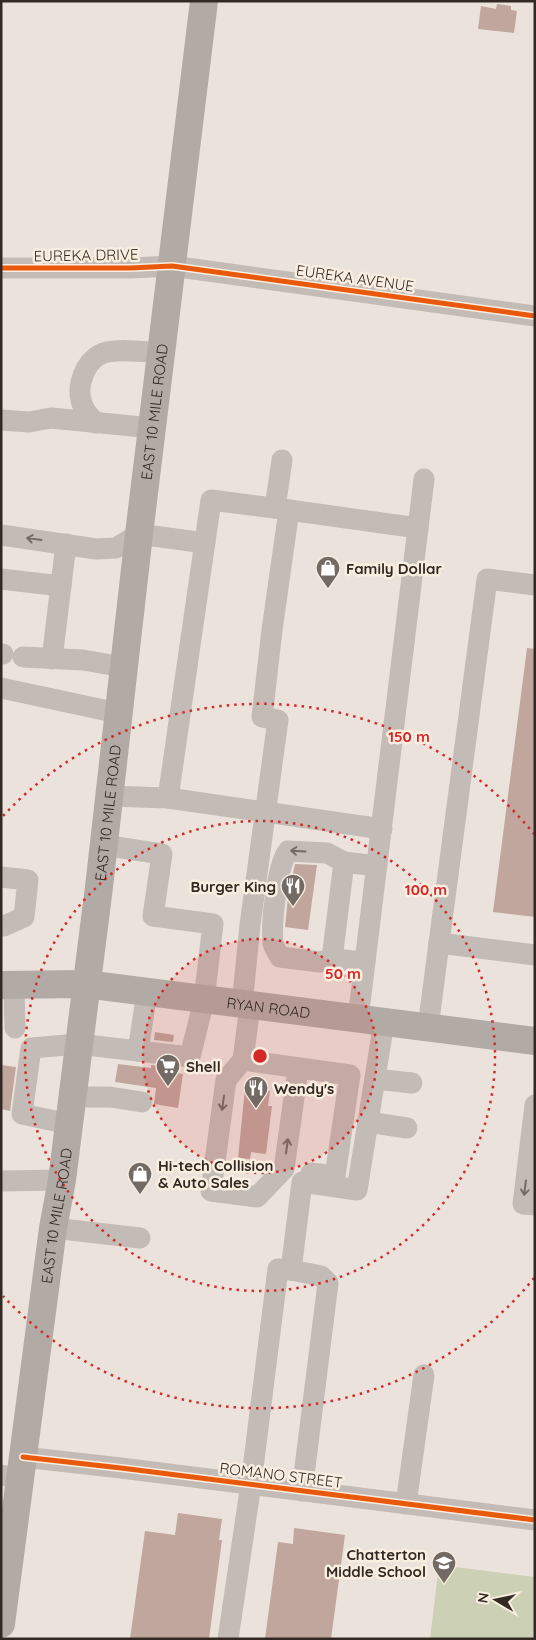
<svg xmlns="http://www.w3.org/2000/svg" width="536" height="1640" font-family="Quicksand,sans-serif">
<rect width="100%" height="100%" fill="#ebe3db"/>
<path fill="#ccd0b4" d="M439,1565l96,12v62h-105z"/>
<g fill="#c0a69c">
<path d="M497,4l14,2v4l6,1 -3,22 -36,-4 3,-23 15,3z"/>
<path d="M527,648l8,1v268l-42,-5z"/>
<path d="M295,864l22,1 -9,65 -23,-3 3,-30z"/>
<path d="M155,1032l19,3 -1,7 -19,-2z"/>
<path d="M118,1064l33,4v-3l19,2v5l13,2 -5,34 -24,-4 2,-16 -41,-6z"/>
<path d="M1,1065l15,2 -6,44 -9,-2z"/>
<path d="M245,1088l25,3 -2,15h4l-6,48 -15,-2 -1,7 -12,-1z"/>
<path d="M178,1513l44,6 -3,21h3l-13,99h-79l15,-108 30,4z"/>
<path d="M294,1528l51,7 -14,104h-66l13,-97 15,2z"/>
</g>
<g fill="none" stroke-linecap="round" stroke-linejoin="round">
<g stroke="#c3bbb5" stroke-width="21">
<path d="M1,268h129l42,-2 363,50"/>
<path d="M1,420l28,2 22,-4 101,10"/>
<path d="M96,423c-7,-7 -13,-13 -15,-23 -4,-15 4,-37 18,-45 13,-8 47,-3 62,-2"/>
<path d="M275,508l7,-48"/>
<path d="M418,528l6,-49"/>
<path d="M1,535l95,14 20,-1 23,-14 66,9"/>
<path d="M1,579l60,7"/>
<path d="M1,654h2"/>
<path d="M23,657l60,3 40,7"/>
<path d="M52,659l14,-115"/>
<path d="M1,688l117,25"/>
<path d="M109,796l59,2 214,31"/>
<path d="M168,798l43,-298 78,10"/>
<path d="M1,877l27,3 -4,37 -20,9h-3"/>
<path d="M439,943l48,-364 48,6"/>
<path d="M332,959l-12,3 -40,-5c-2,-4 -6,-9 -7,-14 -2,-20 4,-77 15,-92l39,2 17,9"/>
<path d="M365,962l-33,-3 12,-97 33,4"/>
<path d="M14,985l1,43"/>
<path d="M242,1005l8,-80 28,-205 -16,-3 10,-87 17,-120 129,18 -60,491"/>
<path d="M250,1006l-7,54 -17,20 -15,111 46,6 27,-28 14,-100"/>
<path d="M428,1028l11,-85 96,12"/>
<path d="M138,1051l9,-59"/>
<path d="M243,1060l107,15 -15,101 -24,-3"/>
<path d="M375,1079l37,4"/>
<path d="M72,1097h38l32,5"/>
<path d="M535,1105l-12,99 12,1"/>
<path d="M368,1122l39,6"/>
<path d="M69,1124l-47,-10 9,-66 47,-4 112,13 14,-57 9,-76 -60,-8 9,-62 -59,-9"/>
<path d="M1,1181l61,-1"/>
<path d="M53,1228l87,10"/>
<path d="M291,1270l30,6 7,7 -26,208"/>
<path d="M23,1457l98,11 414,52"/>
<path d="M1,1475l19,3"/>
<path d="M406,1504l18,-129"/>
<path d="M228,1639l23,-155 27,-215 13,1 11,-88 55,8 27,-168"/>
</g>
<g stroke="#b2aaa4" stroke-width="28">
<path id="s1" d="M1,985l84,-1 450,57"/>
<path id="s2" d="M1,1624l52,-396 9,-48 37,-293 40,-353 65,-533"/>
</g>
<defs>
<g id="cycleway">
<path d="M1,268h129l42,-2 363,50"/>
<path d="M23,1457l98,11 414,52"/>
</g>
</defs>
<use href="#cycleway" stroke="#f9eee0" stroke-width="8"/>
<use href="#cycleway" stroke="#e8590c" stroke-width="5"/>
</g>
<defs><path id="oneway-shaft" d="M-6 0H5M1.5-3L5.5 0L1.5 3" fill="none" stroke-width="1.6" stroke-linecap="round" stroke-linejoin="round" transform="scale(1.25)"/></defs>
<g stroke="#746b65">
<use href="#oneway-shaft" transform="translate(34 539) rotate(-172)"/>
<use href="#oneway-shaft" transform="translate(298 851) rotate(-177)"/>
<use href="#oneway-shaft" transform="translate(223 1103) rotate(98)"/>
<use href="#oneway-shaft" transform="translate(287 1146) rotate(-82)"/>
<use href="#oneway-shaft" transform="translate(525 1188) rotate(97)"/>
</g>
<circle cx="260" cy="1056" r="117" fill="#d62828" fill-opacity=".12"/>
<g fill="none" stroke="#d62828" stroke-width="2.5" stroke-dasharray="2.5 5">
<circle cx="260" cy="1056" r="117"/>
<circle cx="260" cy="1056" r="235"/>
<path d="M534 1278A352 352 0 0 1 3 1296M3 816A352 352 0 0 1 534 834"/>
</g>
<defs>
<symbol id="shop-pin" viewBox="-11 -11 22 30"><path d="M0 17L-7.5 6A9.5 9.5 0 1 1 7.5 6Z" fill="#736a64" stroke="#f9eee0"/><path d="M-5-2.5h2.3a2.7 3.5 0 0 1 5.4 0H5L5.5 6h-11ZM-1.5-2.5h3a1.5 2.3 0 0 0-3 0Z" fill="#fff"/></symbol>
<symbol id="restaurant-pin" viewBox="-11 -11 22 30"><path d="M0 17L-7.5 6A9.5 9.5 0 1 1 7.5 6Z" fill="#736a64" stroke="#f9eee0"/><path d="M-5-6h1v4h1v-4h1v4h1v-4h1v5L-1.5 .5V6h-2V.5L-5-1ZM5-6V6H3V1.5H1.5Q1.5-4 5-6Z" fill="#fff"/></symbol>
<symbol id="supermarket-pin" viewBox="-11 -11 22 30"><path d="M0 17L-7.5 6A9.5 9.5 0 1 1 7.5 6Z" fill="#736a64" stroke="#f9eee0"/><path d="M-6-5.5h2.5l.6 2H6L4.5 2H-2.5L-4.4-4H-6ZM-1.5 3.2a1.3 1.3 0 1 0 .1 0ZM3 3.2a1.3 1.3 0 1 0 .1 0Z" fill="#fff"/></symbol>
<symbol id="school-pin" viewBox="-11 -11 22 30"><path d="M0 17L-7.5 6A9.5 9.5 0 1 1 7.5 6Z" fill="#736a64" stroke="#f9eee0"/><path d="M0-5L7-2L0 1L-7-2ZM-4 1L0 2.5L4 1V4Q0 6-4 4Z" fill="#fff"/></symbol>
</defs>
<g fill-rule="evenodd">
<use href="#shop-pin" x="314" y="554" width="28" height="38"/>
<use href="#restaurant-pin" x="279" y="872" width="28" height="38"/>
<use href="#supermarket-pin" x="154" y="1052" width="28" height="38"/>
<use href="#restaurant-pin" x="242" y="1074" width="28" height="38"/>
<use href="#shop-pin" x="126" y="1160" width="28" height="38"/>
<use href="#school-pin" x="430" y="1549" width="28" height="38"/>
</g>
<g text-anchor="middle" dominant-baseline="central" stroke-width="5" stroke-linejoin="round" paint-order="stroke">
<g font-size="15" fill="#332924" stroke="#f9eee0">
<text transform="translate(86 255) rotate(-1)">EUREKA DRIVE</text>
<text transform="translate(355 278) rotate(8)">EUREKA AVENUE</text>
<text stroke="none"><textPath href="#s2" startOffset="1222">EAST 10 MILE ROAD</textPath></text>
<text stroke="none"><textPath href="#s2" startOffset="818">EAST 10 MILE ROAD</textPath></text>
<text stroke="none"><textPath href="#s1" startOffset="269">RYAN ROAD</textPath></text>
<text stroke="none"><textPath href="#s2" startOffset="412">EAST 10 MILE ROAD</textPath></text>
<text transform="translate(281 1475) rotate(7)">ROMANO STREET</text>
</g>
<g font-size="15" font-weight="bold" fill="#332924" stroke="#f9eee0" text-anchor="start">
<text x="346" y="568">Family Dollar</text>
<text x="276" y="886" text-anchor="end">Burger King</text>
<text x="186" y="1066">Shell</text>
<text x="274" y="1088">Wendy's</text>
<text x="158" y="1165">Hi-tech Collision<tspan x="158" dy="17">&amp; Auto Sales</tspan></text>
<text x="426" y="1554" text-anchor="end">Chatterton<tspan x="426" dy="17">Middle School</tspan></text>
</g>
</g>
<circle cx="260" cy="1056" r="8" fill="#d62828" stroke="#f9eee0" stroke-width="2.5"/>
<g font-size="15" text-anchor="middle" font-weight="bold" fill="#d62828" stroke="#f9eee0" stroke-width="5" stroke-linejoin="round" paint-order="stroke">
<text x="409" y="742">150 m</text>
<text x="426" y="895">100 m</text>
<text x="343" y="979">50 m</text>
</g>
<rect width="536" height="1640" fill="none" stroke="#332924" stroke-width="5"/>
<g transform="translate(496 1600) rotate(279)" stroke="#f9eee0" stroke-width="4" paint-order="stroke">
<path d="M0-4L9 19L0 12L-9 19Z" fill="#332924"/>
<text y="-8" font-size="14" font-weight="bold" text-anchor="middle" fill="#332924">N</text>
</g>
</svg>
